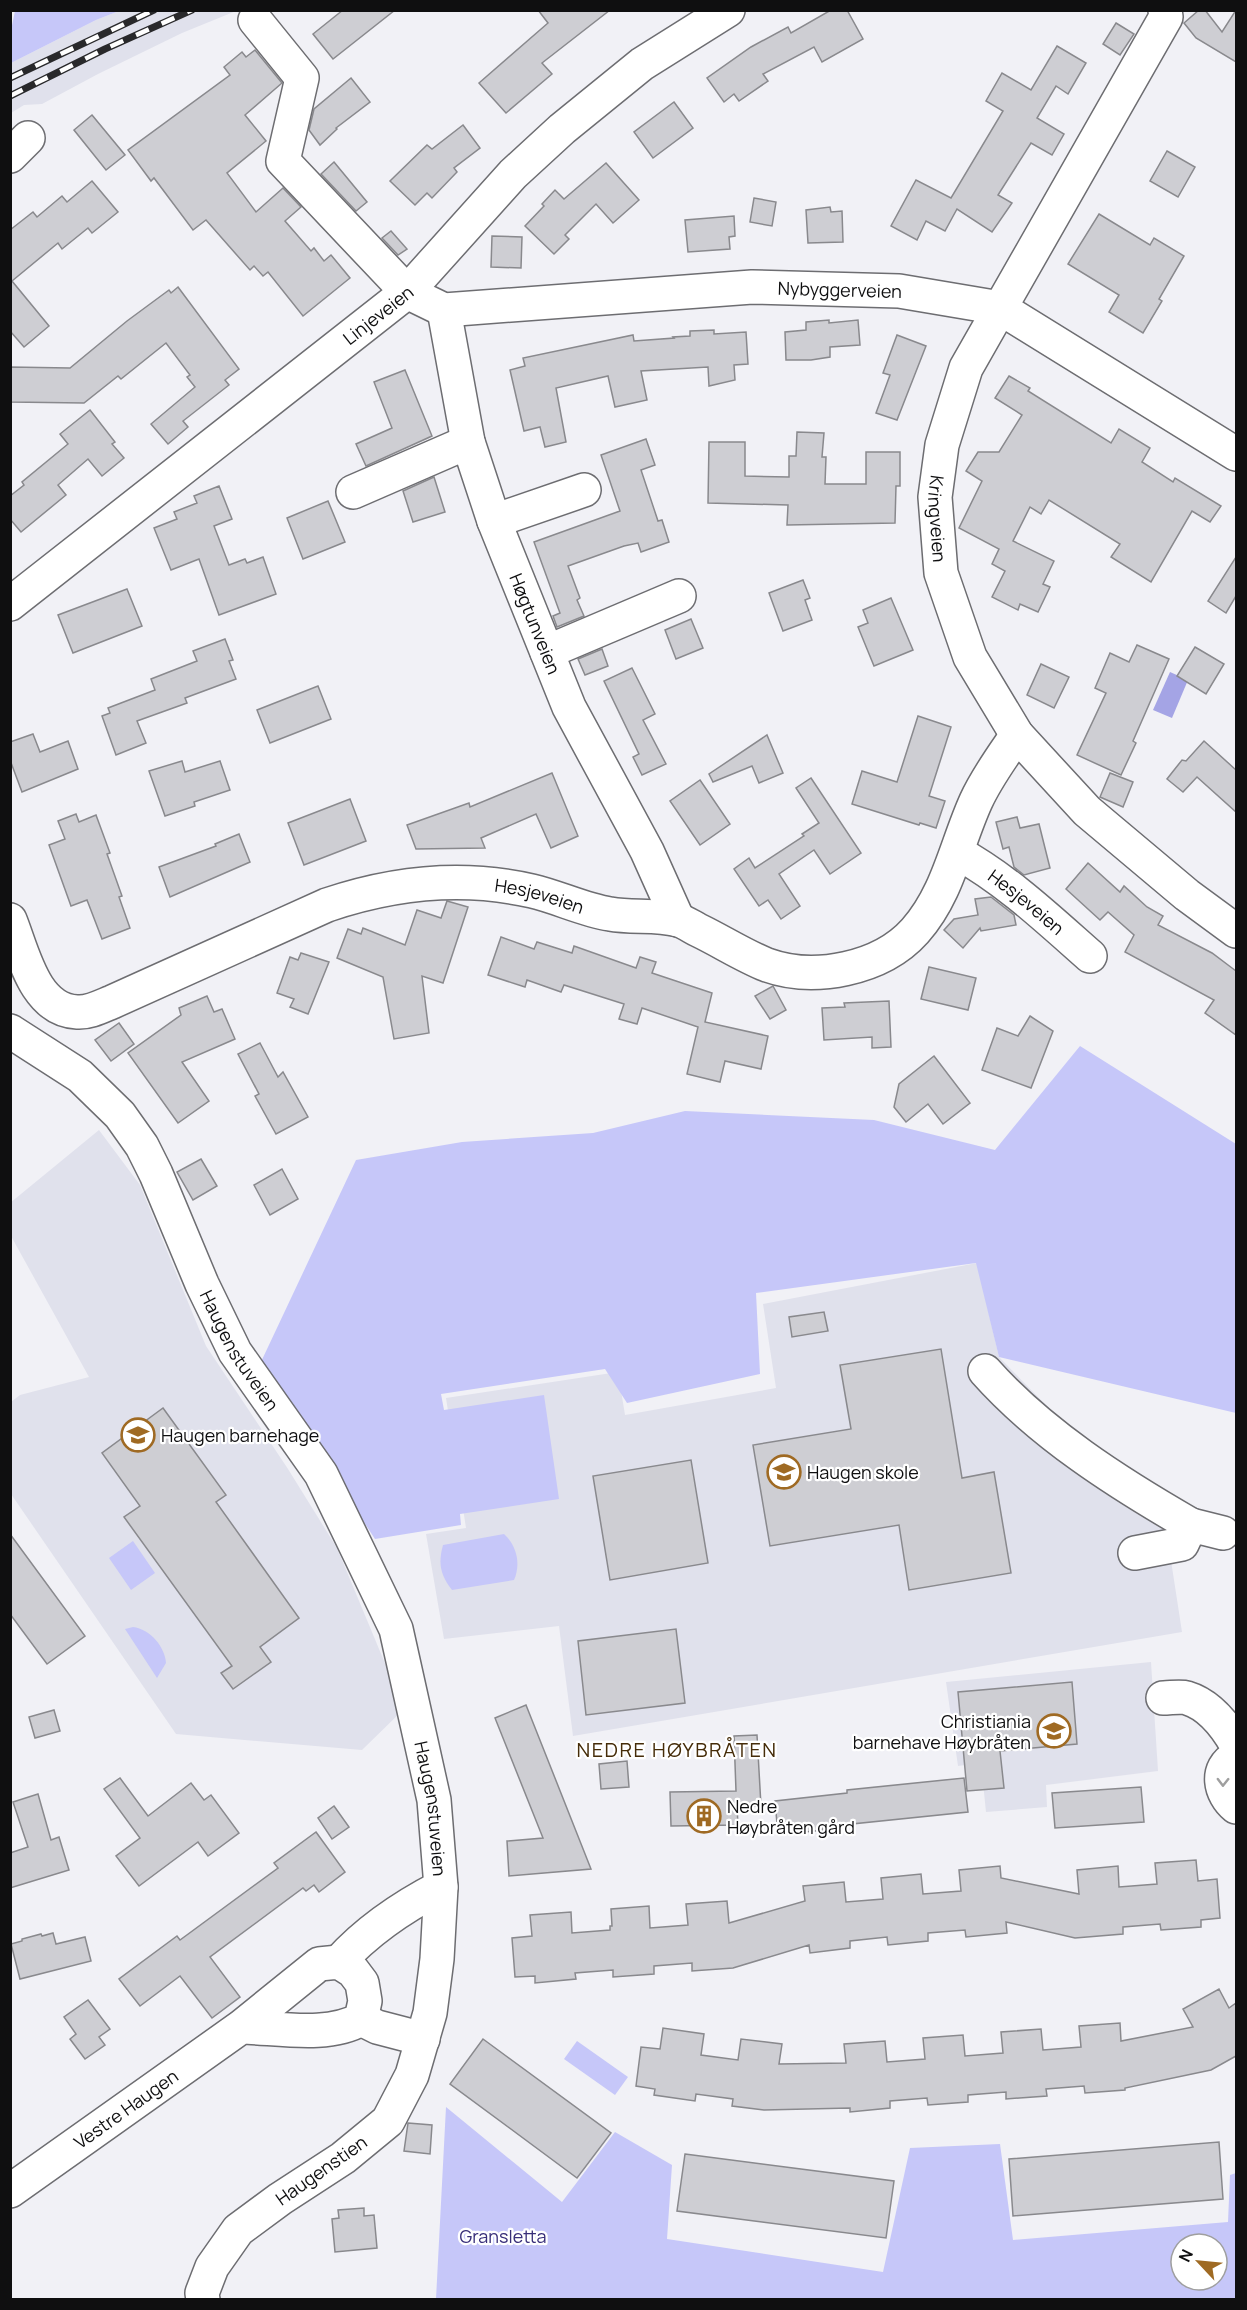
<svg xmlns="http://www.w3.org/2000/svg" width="1247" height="2310" font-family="Manrope,sans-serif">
<rect width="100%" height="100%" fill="#f1f1f6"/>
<g fill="#e0e1ec">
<path d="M119,11h117l-54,22 -84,41 -56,30 -18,1 -13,8v-50l85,-43z"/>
<path d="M99,1130l41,55 66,161 82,123 49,79 67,161 -42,41 -186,-16 -165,-240v-92l9,-7 69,-18 -78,-141 -1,-33z"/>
<path d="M977,1263l22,94 167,171 16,104 -609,104 -14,-110 -115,13 -18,-105 40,-6 -20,-130 172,-26 7,43 151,-27 -13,-84z"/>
<path d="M1151,1662l7,109 -112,14 1,22 -61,5 -5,-49 -23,3 -12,-84z"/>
</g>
<g fill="#c6c7f9" fill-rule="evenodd">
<path d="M15,11v-1l104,1 -23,9 -85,43v-33z"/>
<path d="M1080,1046l156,98v269l-237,-56 -23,-94 -220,30 4,81 -133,29 -22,-34 -164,25 3,16 100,-15 15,104 -99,15 1,11 -86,14 -115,-175 96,-204 106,-18 131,-9 92,-22 189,9 121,30z"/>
<path d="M504,1534c13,12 17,30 10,46l-62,10c-12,-15 -14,-27 -9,-45z"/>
<path d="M133,1541l22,32 -24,17 -22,-32z"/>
<path d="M133,1627c17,2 32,20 33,36l-9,15 -32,-49z"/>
<path d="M577,2041l51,36 -13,18 -51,-36z"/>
<path d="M446,2107l116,95 53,-70 57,33 -5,74 216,33 27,-124 90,-4 13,96 215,-18 2,-47 6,-2v126h-800zM1181,2244h36v36h-36z"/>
</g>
<path fill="#a4a4e5" d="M1170,672l18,8 -16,38 -19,-8z"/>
<g fill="#ceced3" stroke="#89898d" stroke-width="1.5">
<path d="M343,10h52l-62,49 -20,-25z"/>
<path d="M538,10h72l-68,53 10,11 -46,39 -27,-30 69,-60z"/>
<path d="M831,10h16l16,29 -41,23 -8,-15 -51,27 5,7 -29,20 -5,-7 -10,8 -17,-24 44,-31 37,-20 3,6z"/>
<path d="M1199,10h6l17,22 14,-22v52l-40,-24 -12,-15z"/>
<path d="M1116,23l18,11 -14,21 -17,-11z"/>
<path d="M1057,46l29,17 -18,31 -12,-8 -19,32 27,16 -12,21 -21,-12 -33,52 14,8 -20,29 -35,-23 -12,22 -19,-10 -9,19 -26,-14 25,-46 35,18 52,-87 -17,-10 16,-28 29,17z"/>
<path d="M255,50l27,33 -37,32 21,26 -39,32 29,39 27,-24 18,19 -16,14 26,30 3,-3 10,13 7,-6 19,23 -47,38 -35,-44 -5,4 -9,-10 -4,4 -44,-50 -13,10 -39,-52 -3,3 -23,-31 102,-75 -6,-8 18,-15 4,5z"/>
<path d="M351,78l19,24 -34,26 1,1 -17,16 -11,-15 5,-21z"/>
<path d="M674,102l19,26 -40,30 -19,-26z"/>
<path d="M92,115l33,40 -19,15 -32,-40z"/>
<path d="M463,125l17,23 -26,20 3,4 -25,26 -5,-5 -12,12 -25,-24 37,-36 5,4z"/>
<path d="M1167,151l28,16 -17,30 -28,-16z"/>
<path d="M334,162l33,40 -11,9 -35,-37z"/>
<path d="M606,163l33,37 -26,23 -17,-19 -31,31 4,4 -15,15 -29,-28 19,-20 -2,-2 13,-14 9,9z"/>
<path d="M92,181l26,31 -26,21 -4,-5 -26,21 -4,-6 -46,38 37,45 -25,21 -14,-16v-101l23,-18 4,5 25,-21 5,6z"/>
<path d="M754,198l22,4 -4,24 -22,-4z"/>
<path d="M830,207l1,5 11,-1 1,31 -35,1 -2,-33z"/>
<path d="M1099,214l51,31 4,-7 30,18 -25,43 3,2 -19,32 -34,-21 10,-17 -51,-31z"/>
<path d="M734,216l1,20 -6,1 1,12 -42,3 -3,-32z"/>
<path d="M391,231l16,18 -9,6 -16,-17z"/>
<path d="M492,236l30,1 -1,31 -30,-1z"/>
<path d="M178,287l61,82 -14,11 4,5 -46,36 5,6 -20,17 -17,-20 44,-37 -8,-10 3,-2 -24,-32 -45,36 -3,-3 -34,27 -74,-1v-35l60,1 57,-47 42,-31 2,3z"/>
<path d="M829,320v3l29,-3 2,25 -30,2v10l-19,3h-25l-1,-28 21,-2v-8z"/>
<path d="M714,330v4l32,-2 2,32 -14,1 1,15 -26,6 -1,-19 -67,4 6,29 -32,7 -7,-31 -52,12 10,54 -21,5 -5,-20 -16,4 -14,-61 15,-4 -2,-8 110,-23 1,6 40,-3 -1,-1 17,-1v-5z"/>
<path d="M897,335l29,11 -29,74 -21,-7 14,-38 -7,-2z"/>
<path d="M405,370l27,66 -66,30 -10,-22 36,-16 -18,-46z"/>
<path d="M1009,376l21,12 -2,3 83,52 8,-14 31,19 -8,14 31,20 2,-4 46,28 -11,16 -18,-11 -41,71 -40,-25 9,-13 -71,-44 -8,14 -11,-7 -17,34 41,20 -11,23 7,3 -12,25 -18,-8 -2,6 -26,-13 13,-26 -13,-7 7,-15 -40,-21 23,-47 -16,-10 12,-19h21l23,-37 -27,-17z"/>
<path d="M90,410l25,32 -3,2 12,14 -22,18 -14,-17 -30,26 8,10 -45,37 -11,-13v-23l14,-11 -2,-3 46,-38 -8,-10z"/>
<path d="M797,432l27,1 -2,24h4l-1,27h41v-32h34v34h-4l-1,37 -108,2 1,-20 -80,-2 1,-61h36v34l44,1v-21h7z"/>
<path d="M646,439l9,26 -14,5 17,51 4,-1 7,22 -28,10 -3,-9 -14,3 -56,20 12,32 -3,2 7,16 -27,11 -4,-11 7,-3 -26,-71 86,-31 -19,-56z"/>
<path d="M434,477l11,35 -32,10 -10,-31z"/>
<path d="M219,486l13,33 -18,7 15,39 16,-6 2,4 16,-6 13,37 -57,21 -20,-56 -28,11 -17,-42 23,-9 -3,-7 23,-9 -3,-7z"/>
<path d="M328,501l17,41 -42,17 -16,-41z"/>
<path d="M1236,557v39l-10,17 -18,-12z"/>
<path d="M803,580l7,18 -5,2 7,20 -29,11 -14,-38z"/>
<path d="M127,589l15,37 -69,27 -15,-38z"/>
<path d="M891,598l22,52 -39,16 -16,-39 10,-4 -5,-13z"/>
<path d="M691,619l12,29 -27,11 -11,-29z"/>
<path d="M225,639l8,21 -4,1 7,18 -51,19 2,5 -50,18 9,22 -30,12 -14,-39 8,-3 -2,-5 47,-18 -4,-11 46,-18 -4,-10z"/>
<path d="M1137,645l32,14 -36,82 3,2 -15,32 -44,-20 29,-62 -11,-5 15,-35 19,9z"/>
<path d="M1195,647l29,17 -18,30 -29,-18z"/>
<path d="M602,649l6,17 -23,9 -7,-16z"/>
<path d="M1041,664l28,13 -15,31 -27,-13z"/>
<path d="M632,668l23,46 -12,6 23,44 -24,11 -9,-18 6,-3 -35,-73z"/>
<path d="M318,686l13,33 -61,24 -13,-33z"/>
<path d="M918,716l33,11 -22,69 16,5 -9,27 -16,-5 -1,2 -67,-21 10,-33 35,11z"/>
<path d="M33,734l7,18 28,-11 10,28 -56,23 -12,-32v-18z"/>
<path d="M767,735l16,38 -24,10 -7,-17 -39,16 -4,-8z"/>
<path d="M1204,741l32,29v42l-39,-35 -14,15 -16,-13 15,-19 4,1z"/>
<path d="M182,761l3,11 35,-11 10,29 -36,12 1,4 -30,10 -16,-45z"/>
<path d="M552,773l26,63 -27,12 -15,-34 -55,24 4,10 -69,1 -9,-24 62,-22 1,4z"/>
<path d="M1110,773l23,9 -10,25 -23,-10z"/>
<path d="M811,778l50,75 -31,21 -16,-24 -35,24 21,32 -19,13 -13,-19 -9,6 -25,-37 15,-11 6,10 49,-32 -2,-2 17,-11 -23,-35z"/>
<path d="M700,780l30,44 -30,21 -30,-44z"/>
<path d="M350,799l16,42 -62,24 -16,-42z"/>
<path d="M76,814l3,8 17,-7 14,38 -3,1 15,42 -3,1 11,31 -28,11 -15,-39 -16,6 -22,-61 16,-6 -7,-18z"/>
<path d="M1017,817l3,11 19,-4 11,44 -26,7 -10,-8 -5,-20 -6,2 -7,-27z"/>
<path d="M239,834l11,28 -80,35 -11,-30 57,-21 -1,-2z"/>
<path d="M1088,863l32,29 4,-6 23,21 16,9 -5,9 54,28 24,18v64l-31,-22 9,-13 -89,-48 9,-17 -26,-23 -8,8 -34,-31z"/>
<path d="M991,897l23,18 2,10 -35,6 -1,-3 -17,20 -19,-18 10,-11 24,-4 -3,-16z"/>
<path d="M447,901l21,6 -25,76 -21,-7 7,57 -35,6 -11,-62 -46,-19 11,-29 13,5 2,-6 42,17 12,-35 24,8z"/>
<path d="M501,937l33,12 3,-7 35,11 2,-7 62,22 4,-11 16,5 -4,11 60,20 -7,29 63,14 -7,33 -36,-8 -5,21 -33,-8 11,-47 -56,-19 -5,16 -18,-5 5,-15 -60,-19 -3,7 -34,-12 -2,7 -37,-12z"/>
<path d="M301,953l28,9 -21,52 -18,-7 4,-8 -17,-6 13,-36 8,3z"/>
<path d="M929,967l47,11 -8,32 -47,-11z"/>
<path d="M773,986l13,24 -16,9 -15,-23z"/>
<path d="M207,996l7,16 8,-3 13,30 -53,23 27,39 -31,22 -50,-70 53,-38 -2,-7z"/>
<path d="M889,1001l2,46 -19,1v-11l-48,3 -2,-32 23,-1 -1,-4z"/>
<path d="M1030,1016l23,15 -22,57 -49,-18 15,-42 21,8z"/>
<path d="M119,1023l15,21 -23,17 -16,-21z"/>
<path d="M260,1043l18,34 5,-5 25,45 -32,17 -21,-38 4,-2 -21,-40z"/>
<path d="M934,1056l36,47 -27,21 -15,-20 -22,18 -12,-15 5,-23z"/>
<path d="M201,1159l16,27 -24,14 -16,-28z"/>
<path d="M282,1169l16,30 -28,16 -16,-30z"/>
<path d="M824,1312l4,19 -36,6 -3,-20z"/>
<path d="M941,1349l21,129 32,-6 17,101 -102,17 -10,-65 -129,21 -17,-101 98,-16 -11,-64z"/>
<path d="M163,1408l63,87 -10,7 83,116 -39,29 11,15 -38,27 -12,-16 11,-7 -108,-149 16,-11 -38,-53z"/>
<path d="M691,1460l17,103 -98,17 -17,-104z"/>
<path d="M10,1534l75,102 -38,28 -37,-50z"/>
<path d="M676,1629l9,74 -99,12 -8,-74z"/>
<path d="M1072,1682l5,62 -77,7 4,37 -37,3 -9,-99z"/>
<path d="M526,1705l25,63 40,101 -82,7 -2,-35 36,-3 -48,-120z"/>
<path d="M54,1710l6,21 -25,7 -6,-21z"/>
<path d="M757,1735l4,71 -24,1 1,18 -67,1 -1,-34 66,-1 -2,-55z"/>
<path d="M627,1761l2,26 -28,2 -2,-25z"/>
<path d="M120,1778l28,38 43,-33 13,17 7,-5 28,38 -31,23 -10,-14 -59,44 -23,-30 24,-18 -36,-49z"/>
<path d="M964,1778l4,34 -145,15v3l-45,5 -3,-34 72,-8v-3z"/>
<path d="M1141,1787l3,35 -89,6 -3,-35z"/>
<path d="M38,1794l13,46 8,-3 10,33 -59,18v-35l18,-6 -15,-45z"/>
<path d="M334,1806l15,21 -17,12 -14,-21z"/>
<path d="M316,1832l29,40 -26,20 -5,-7 -8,6 -3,-3 -93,69 30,40 -28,21 -32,-42 -40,30 -21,-27 58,-43 3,4 98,-72 -4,-5z"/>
<path d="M1196,1860l2,21 19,-2 3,39 -19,2v7l-40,3 -1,-6 -37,3v7l-48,4 -69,-16 1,11 -41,4 -1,-7 -37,3v8l-40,4 -1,-8 -37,4v7l-40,5 -1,-8 -76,23 -41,3v-8l-38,3v8l-41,3v-7l-38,3 1,6 -41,4v-7l-20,1 -3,-39 20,-2 -2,-21 41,-3 1,21 38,-3v-4h2l-1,-17 38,-3 1,22 38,-3 -2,-21 41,-3 2,22 76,-22 -2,-15 41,-4 2,20 37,-3 -2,-21 40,-4 2,20 38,-3 -2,-21 41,-4 1,12 78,16 -2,-24 41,-4 1,21 38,-3 -2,-21z"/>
<path d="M53,1933l3,11 29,-7 6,24 -71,18 -9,-35 11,-3v-2l19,-5 1,2z"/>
<path d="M1219,1989l10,19 7,-5v53l-25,14 -86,18v2l-40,3 -1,-7 -38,3 1,7 -41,3v-7l-38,3v7l-40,3 -1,-7 -37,3v7l-40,4v-4l-86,2 -32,-4 1,-7 -37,-5 -1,7 -41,-6 1,-6 -19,-3 5,-39 19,2 3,-21 41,6 -3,21 37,5 3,-21 41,5 -3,20 67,-1 -2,-19 41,-3 2,21 38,-3 -2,-21 40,-3 2,21 38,-3 -2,-21 40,-3 2,21 38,-3 -2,-21 41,-3 1,18 72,-14 -10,-18z"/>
<path d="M88,2000l22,29 -11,8 6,8 -20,14 -15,-20 6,-5 -12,-17z"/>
<path d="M483,2039l128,94 -34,45 -127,-94z"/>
<path d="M408,2123l24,2 -2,29 -26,-3z"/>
<path d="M1219,2142l4,57 -210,17 -4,-57z"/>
<path d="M685,2154l209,27 -8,57 -209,-27z"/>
<path d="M364,2208v8l10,-1 3,33 -42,4 -3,-33 7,-1 -1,-8z"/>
</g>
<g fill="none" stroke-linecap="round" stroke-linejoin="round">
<defs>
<g id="minor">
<path id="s1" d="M1165,10l1,7 -200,351 -24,77 -7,52 6,76 29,84 47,78 70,76 100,84 49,36"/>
<path id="s2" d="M255,20l47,58 -19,83 124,131 37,18 308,-23 147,4 101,17 236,146"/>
<path d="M10,156l18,-18"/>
<path id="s3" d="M444,310l24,132 26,79 75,186 78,144 31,69"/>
<path d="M353,492l115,-50"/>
<path d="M494,521l90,-31"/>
<path id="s4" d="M10,604l397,-312 106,-118 49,-45 80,-65 86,-54"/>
<path d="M547,652l132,-56"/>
<path id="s5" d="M958,853c49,27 90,66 132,103"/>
<path id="s6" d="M10,920c13,32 24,90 67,92 12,1 25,-6 35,-10l215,-97c68,-23 135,-30 205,-14 26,6 52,19 78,23 22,4 47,0 68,6 7,2 14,7 20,10 23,11 46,26 69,35 47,17 114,4 148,-34 33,-37 41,-86 61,-130 11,-24 26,-44 41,-66"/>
<path id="s7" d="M10,1031l70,45 40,39 22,31 14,28 46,110 33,68 86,122 75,155 38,171 7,87 -4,72 -7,54 -18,62 -24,46 -45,37 -63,41 -42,31 -26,37 -10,26 1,7"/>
<path d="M985,1371c56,63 133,112 206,154"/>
<path d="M1135,1553l47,-9 9,-19 32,8"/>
<path d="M1163,1698c8,0 17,-2 24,0 23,7 38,27 49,46"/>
<path d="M1236,1757c-22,11 -16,37 0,50"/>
<path d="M339,1962c28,-31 65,-56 102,-75"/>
<path d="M361,2019l16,8 46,12"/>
<path id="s8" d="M10,2191l231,-164 78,-63 20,-2 14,9 9,12 3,18 -4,18c-32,19 -82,9 -120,8"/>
</g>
</defs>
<use href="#minor" stroke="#6d6d71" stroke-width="36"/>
<use href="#minor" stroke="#fff" stroke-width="33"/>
<defs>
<g id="rail">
<path d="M10,78l144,-68"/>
<path d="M10,96l95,-47 87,-39"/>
</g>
</defs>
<use href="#rail" stroke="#29292b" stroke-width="7"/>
<use href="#rail" stroke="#fff" stroke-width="4.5" stroke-dasharray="14" stroke-linecap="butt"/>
</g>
<defs><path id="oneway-chevron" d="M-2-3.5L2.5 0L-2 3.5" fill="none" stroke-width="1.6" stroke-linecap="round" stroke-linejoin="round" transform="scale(1.5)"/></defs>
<use stroke="#9f9f9f" href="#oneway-chevron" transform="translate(1223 1782) rotate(91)"/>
<defs>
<symbol id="school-ring" viewBox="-11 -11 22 22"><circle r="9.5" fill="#fff" stroke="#9f6a23" stroke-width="1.5"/><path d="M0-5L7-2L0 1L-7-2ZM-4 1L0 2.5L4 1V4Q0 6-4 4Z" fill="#9f6a23"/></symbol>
<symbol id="building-ring" viewBox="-11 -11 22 22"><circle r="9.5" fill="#fff" stroke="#9f6a23" stroke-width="1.5"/><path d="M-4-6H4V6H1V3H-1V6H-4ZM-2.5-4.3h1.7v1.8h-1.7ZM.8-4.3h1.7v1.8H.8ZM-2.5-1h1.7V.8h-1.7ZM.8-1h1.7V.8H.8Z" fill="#9f6a23"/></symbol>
</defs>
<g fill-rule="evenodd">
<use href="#school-ring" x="119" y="1416" width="38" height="38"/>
<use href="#school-ring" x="765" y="1453" width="38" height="38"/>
<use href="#school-ring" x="1035" y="1712" width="38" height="38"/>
<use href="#building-ring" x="685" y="1797" width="38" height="38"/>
</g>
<g text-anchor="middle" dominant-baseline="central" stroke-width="4.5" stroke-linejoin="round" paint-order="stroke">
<g font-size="18" fill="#0f0f10" stroke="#fff">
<text stroke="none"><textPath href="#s2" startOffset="778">Nybyggerveien</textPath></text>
<text stroke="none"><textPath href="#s4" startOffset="468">Linjeveien</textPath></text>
<text stroke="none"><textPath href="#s1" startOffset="566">Kringveien</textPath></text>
<text stroke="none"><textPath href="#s3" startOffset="328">Høgtunveien</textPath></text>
<text stroke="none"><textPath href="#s6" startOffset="610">Hesjeveien</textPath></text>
<text stroke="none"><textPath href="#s5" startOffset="84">Hesjeveien</textPath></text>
<text stroke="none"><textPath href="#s7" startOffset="404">Haugenstuveien</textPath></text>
<text stroke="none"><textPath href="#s7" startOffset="908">Haugenstuveien</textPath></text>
<text stroke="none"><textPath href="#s8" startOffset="142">Vestre Haugen</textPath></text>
<text transform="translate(321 2170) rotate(-35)">Haugenstien</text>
</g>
<g font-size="18" fill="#0f0f10" stroke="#fff" text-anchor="start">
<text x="161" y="1435">Haugen barnehage</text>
<text x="807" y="1472">Haugen skole</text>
<text x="1031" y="1721" text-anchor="end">Christiania<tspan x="1031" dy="21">barnehave Høybråten</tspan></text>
<text x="727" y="1806">Nedre<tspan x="727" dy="21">Høybråten gård</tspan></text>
</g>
<g font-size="18" fill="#382e79" stroke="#fff">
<text x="503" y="2236">Gransletta</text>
</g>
<g font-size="20" letter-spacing="1.5" fill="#452c09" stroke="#fff">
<text x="677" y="1749">NEDRE HØYBRÅTEN</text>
</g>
</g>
<rect width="1247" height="2310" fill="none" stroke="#0f0f10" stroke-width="24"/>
<g transform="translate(1199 2262) rotate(296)"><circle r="28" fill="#ffffff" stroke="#9f9f9f" stroke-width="1.5"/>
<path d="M0-4.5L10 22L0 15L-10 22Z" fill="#9f6a23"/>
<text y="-9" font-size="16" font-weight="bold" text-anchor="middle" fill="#0f0f10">N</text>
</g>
</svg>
